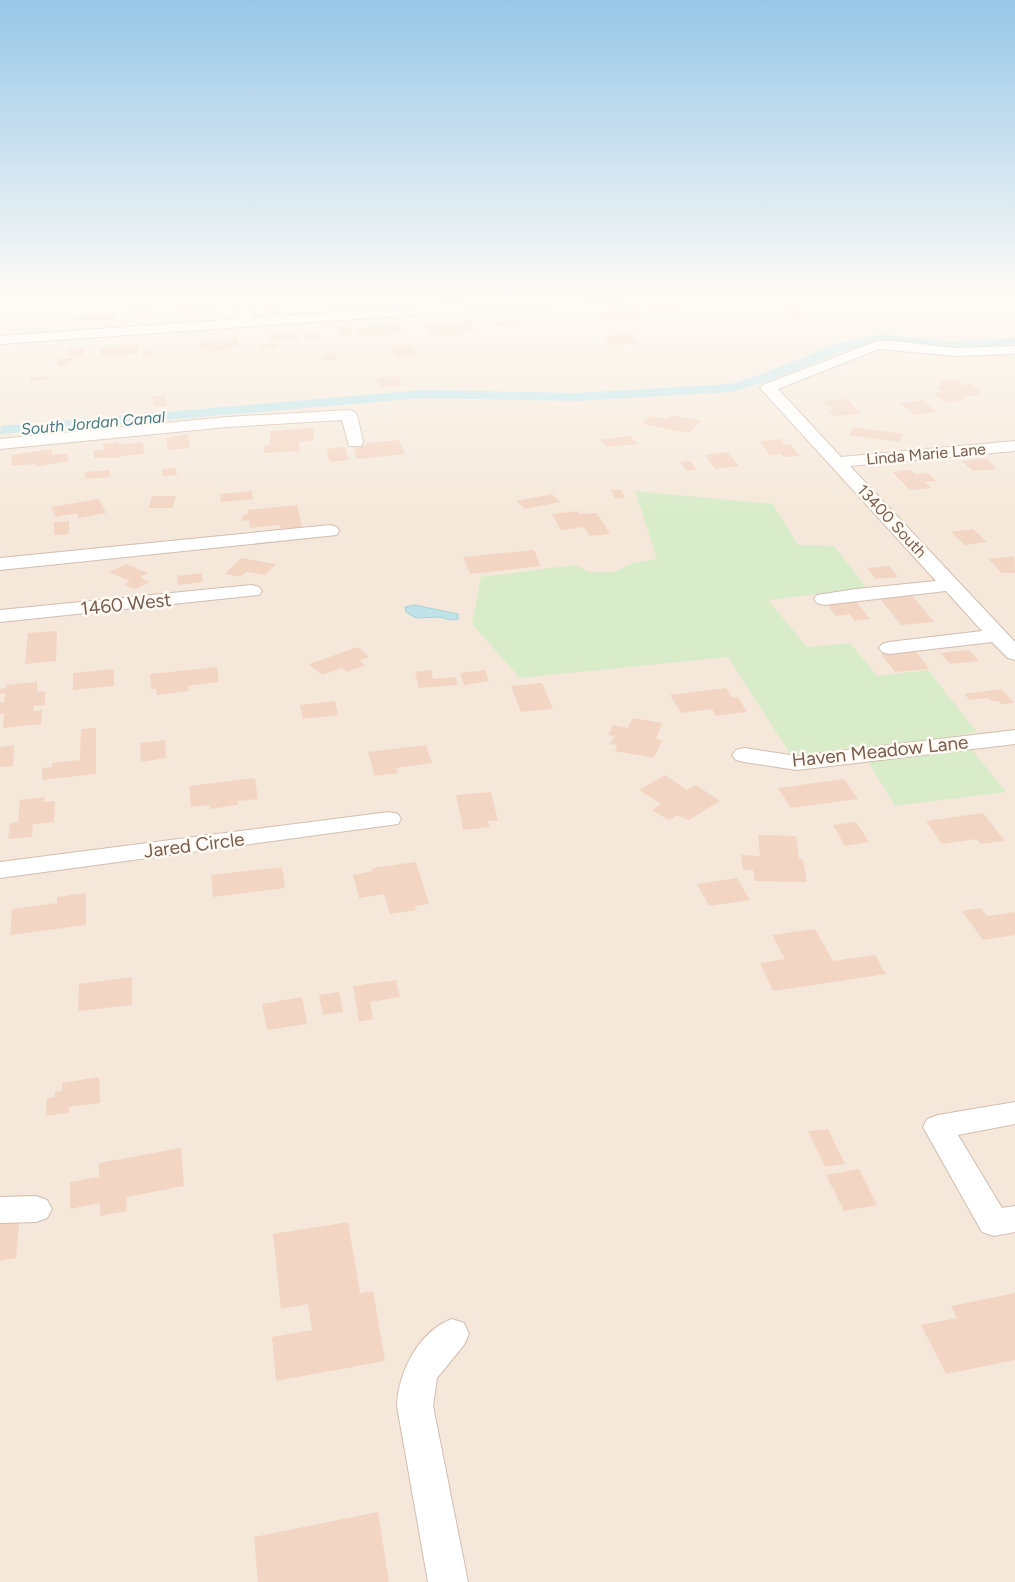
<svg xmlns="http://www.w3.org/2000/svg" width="1015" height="1582" font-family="Figtree,sans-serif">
<rect width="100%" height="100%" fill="#fdf6ec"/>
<rect fill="#f5e8da" x="0" y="294" width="1015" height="1288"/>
<path fill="#d8ecc9" d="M635,491l138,13 25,41 36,1 33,42 -99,12 39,47 43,-4 27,33 51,-6 49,62 -17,3 46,57 -111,14 -36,-60 -67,11 -64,-100 -208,21 -48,-54 9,-47 94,-12 14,7h24l20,-9 24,-4z"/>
<path fill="#bfe3e8" stroke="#a5d3da" d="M415,605l43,9v5l-7,1 -12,-3 -23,1 -10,-6 -1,-5z"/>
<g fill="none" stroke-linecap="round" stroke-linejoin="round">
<path fill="#bfe3e8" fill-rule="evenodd" d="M882,334l67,8 66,-4v8l-66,4 -67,-8 -34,7 -76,31 -41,12 -154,9 -154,-3 -423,36 1,-8 422,-36 154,3 153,-9 32,-10 78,-31z"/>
</g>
<g fill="#f3d5c3">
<path d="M51,294l-1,11 -24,4 1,-6h2l1,-7z"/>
<path d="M180,294h25l1,3 -15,1 -1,-2 -10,1z"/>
<path d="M747,294h11l4,4 -22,2 -3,-4z"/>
<path d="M813,294l12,9 -41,3 -11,-8z"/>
<path d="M366,295l3,6 -14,1 -2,-6z"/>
<path d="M729,298l7,7h-27l-5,-5z"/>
<path d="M295,299l2,6 -14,1 -2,-6z"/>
<path d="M197,302v5l12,-1 1,6 -35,3v-11z"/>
<path d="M277,302l4,10 -15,2 -4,-11z"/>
<path d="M669,303h13l5,5 -36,3 -5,-6z"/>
<path d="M147,309v8l-17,1 -1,-7z"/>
<path d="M625,309l12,1 6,8 -42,3 -7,-9z"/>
<path d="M796,309l9,7 -12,3 -11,-9z"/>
<path d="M116,313v6l-6,1 -40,1v-5z"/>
<path d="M518,319l5,7h-26l-2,-4z"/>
<path d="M470,320l6,10 -12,1 1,3h-34l-5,-9z"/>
<path d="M398,325l4,8 -12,1 1,3 -11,1 -1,-3 -19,2 -4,-9z"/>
<path d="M350,327l3,7 -13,1 -3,-7z"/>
<path d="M319,332l2,8 -15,1 -2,-8z"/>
<path d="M631,332l10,12 -31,1 -7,-9z"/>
<path d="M300,333l1,6 -31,2 -1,-6z"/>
<path d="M237,337l2,9 -9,1 1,3 -24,1v-2h-6l-2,-9z"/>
<path d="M277,343l1,5 -19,1 -1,-4z"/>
<path d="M139,345v9l-39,3v-9z"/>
<path d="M412,345l5,11 -21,1 -4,-10z"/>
<path d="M84,348v9l-15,-1v-7z"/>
<path d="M143,350h9v6l-9,1z"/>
<path d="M334,353l3,7 -13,1 -2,-7z"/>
<path d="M72,358v4l-6,1v3h-9l1,-7z"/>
<path d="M47,376v4l-17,1v-4z"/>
<path d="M398,376l5,9 -23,3 -5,-10z"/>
<path d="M957,379l7,6 8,-1 10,9h-5l2,2 -16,2 4,3 -23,2 -10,-9 9,-1 -8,-6 8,-1 -5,-4z"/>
<path d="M165,395l2,11 -13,1 -2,-11z"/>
<path d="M846,399l16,15 -27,2 -7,-6h5l-9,-9z"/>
<path d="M924,400l13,12 -23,3 -14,-12z"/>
<path d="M671,415l30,6 -12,12 -47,-9 8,-8 17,3z"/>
<path d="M853,427l50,7 -4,8 -50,-7z"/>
<path d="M313,428l1,13 -15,1 1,9 -36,2v-7l6,-1v-14z"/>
<path d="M188,434l2,14 -22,2 -2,-12z"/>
<path d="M631,436l6,8 -31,3 -6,-8z"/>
<path d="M781,439l4,6 5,-1 10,12 -16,1 -3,-3 -11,1 -11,-14z"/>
<path d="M399,440l6,14 -48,5 -4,-13 14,-1 -1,-2z"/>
<path d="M119,442v3l24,-3 1,12 -23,2v2h-27v-8h9v-6z"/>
<path d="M345,447l4,13 -19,2 -4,-13z"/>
<path d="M52,449v6l15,-2 1,8 -32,6 -1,-3 -23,2 -1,-11z"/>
<path d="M727,452l12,14 -24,3 -10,-14z"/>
<path d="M986,458l11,11 -24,2 -11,-10z"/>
<path d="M690,461l7,9 -10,1 -7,-9z"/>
<path d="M176,468l1,7 -14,1v-7z"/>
<path d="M110,470v7l-25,2v-7z"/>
<path d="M910,470l5,4 13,-1 8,8 -11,1 6,6 -21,2 -18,-18z"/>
<path d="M611,490h10l4,8 -10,1z"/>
<path d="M252,491l1,8 -32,3 -1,-8z"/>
<path d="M552,494l8,8 -35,7 -9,-8z"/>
<path d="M152,496h24l-4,12h-24z"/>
<path d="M99,499l7,14 -27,5 -2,-5 -21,4 -5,-10z"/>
<path d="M297,505l5,22 -21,2 -1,-4 -30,3 -1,-8 -6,1 -1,-6 6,-1 -1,-4z"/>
<path d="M578,511l1,3 18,-1 13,21 -20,2 -6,-9 -23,3 -9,-16z"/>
<path d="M69,521v13l-15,1v-13z"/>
<path d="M973,529l14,13 -22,3 -14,-13z"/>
<path d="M534,550l7,16 -71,8 -7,-17z"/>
<path d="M1014,556l1,17h-14l-12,-14z"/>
<path d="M241,558l35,6 -11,11 -19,-3 -5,5 -16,-3z"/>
<path d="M126,564l22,9 -8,4 10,5 -15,7 -11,-4 6,-4 -21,-9z"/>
<path d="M889,566l9,11 -22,2 -9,-11z"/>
<path d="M202,573l1,9 -25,3 -1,-9z"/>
<path d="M910,593l24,29 -33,3 -23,-29z"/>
<path d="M855,600l15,19 -16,2 -4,-7 -14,2 -10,-13z"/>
<path d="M57,631l-1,30 -31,3 3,-31z"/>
<path d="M358,647l11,10 -10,3 6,5 -18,7 -5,-4 -20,7 -13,-11z"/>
<path d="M915,650l14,19 -34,3 -14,-18z"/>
<path d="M969,650l10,11 -29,3 -10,-11z"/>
<path d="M217,667l2,15 -31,4 1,5 -32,4 -1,-6h-5l-1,-15z"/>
<path d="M114,669v17l-41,4v-17z"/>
<path d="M431,670l2,9 22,-2 3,8 -39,3 -4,-16z"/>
<path d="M485,670l4,11 -25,4 -4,-12z"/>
<path d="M37,682v10l8,-1v14l-11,1 -1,5 9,-1 -1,14 -38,4 1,-14h-4v-12h4l1,-9 -5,1v-5l6,-1v-3z"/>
<path d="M542,683l11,26 -32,3 -10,-26z"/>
<path d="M726,688l6,10 6,-1 9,15 -31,4 -4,-7 -31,4 -11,-18z"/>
<path d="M1001,689l13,14 -13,1 -3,-3h-6l-4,-3 -18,2 -6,-6z"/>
<path d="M335,701l3,14 -35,4 -3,-14z"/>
<path d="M633,718l29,5 -6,16 6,1 -8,18 -39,-7 2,-6 -7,-1 5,-8 -7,-1 5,-10 15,3z"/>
<path d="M96,728v46l-54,6v-12l10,-1v-4l28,-3 1,-31z"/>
<path d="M165,740l1,18 -25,4 -1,-19z"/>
<path d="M14,745l-1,21 -13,1v-20z"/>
<path d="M426,745l6,18 -36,5 2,5 -23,3 -7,-24z"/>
<path d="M665,775l22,15 9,-5 24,16 -31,19 -12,-5 -8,5 -17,-10 9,-6 -22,-14z"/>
<path d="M255,778l3,21 -20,2v4l-28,4v-4l-19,2 -2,-21z"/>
<path d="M844,779l14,20 -67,9 -13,-20z"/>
<path d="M491,792l7,29h-10l2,6 -27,3 -7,-35z"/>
<path d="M45,797l-1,5 11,-1 -1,21 -21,2 -1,13 -24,2 2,-16 8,-1 2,-22z"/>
<path d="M983,813l22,28 -24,3 -4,-5 -35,5 -16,-23z"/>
<path d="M856,822l13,20 -24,4 -12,-21z"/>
<path d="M758,835l38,1 3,23h4l4,23 -52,-1 -2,-11h-10l-2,-15 19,1z"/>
<path d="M416,862l13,42 -14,2 1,4 -26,4 -6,-20 -25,4 -6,-23 20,-4 -1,-3z"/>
<path d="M282,867l3,21 -72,9 -2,-22z"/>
<path d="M737,878l13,22 -41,6 -12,-22z"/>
<path d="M86,893v32l-76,10 2,-26 45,-6v-6z"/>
<path d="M981,908l6,8 28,-4v23l-32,5 -21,-29z"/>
<path d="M815,929l18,32 42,-6 11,19 -113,17 -13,-28 25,-4 -13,-24z"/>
<path d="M132,977v28l-54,6 1,-27z"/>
<path d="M396,980l4,17 -30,5 3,17 -14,3 -6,-36z"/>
<path d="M339,992l4,20 -20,3 -4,-20z"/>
<path d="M302,997l5,27 -40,6 -5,-26z"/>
<path d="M99,1077l1,26 -31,4v6l-23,3 1,-18 8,-1v-5l7,-1v-8z"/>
<path d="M828,1129l17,35 -20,3 -17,-36z"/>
<path d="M181,1148l3,38 -58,11 1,14 -27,5v-13l-30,6v-27l29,-5v-14z"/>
<path d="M859,1169l18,36 -33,6 -18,-36z"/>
<path d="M20,1215l-4,43 -16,3v-43z"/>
<path d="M348,1222l12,71 13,-2 12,70 -109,20 -4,-44 40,-7 -4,-26 -27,5 -8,-75z"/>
<path d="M1015,1293v67l-69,14 -25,-49 36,-7 -6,-12z"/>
<path d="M378,1512l11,70h-131l-4,-45z"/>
</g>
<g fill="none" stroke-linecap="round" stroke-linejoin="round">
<defs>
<g id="minor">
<path d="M234,294h14l6,24 337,-24h69l-7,4 -653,46v-8l240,-17z"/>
<path d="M877,341h18l60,7 60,-2v8l-60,2 -76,-7 -101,40 63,68 174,-16v10l-165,15 165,176v18l-7,-2 -16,-16 -103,12 -7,-2 -3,-4 3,-4 7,-2 93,-11 -36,-40 -122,14 -7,-2 -3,-4 3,-4 39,-6 80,-8 -176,-193 3,-3z"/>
<path d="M349,410l6,2 2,3 6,27 -2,4h-12l-7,-26 -115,7 -227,22v-10l227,-22z"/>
<path d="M330,525l7,2 2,4 -2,4 -337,35v-12z"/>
<path d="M252,585l7,2 3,4 -3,4 -259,27v-12z"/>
<path d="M1015,730v14l-218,26 -53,-8 -8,-2 -4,-5 4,-5 8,-2 53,8z"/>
<path d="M389,812l9,2 3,5 -3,5 -398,54v-16z"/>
<path d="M1015,1102v22l-57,11 44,73 13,-2v26l-21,4 -12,-4 -59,-105 4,-8 11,-4z"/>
<path d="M36,1196l11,4 5,9 -5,9 -11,4 -36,1v-26z"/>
<path d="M452,1319l12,4 5,11 -5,11 -27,33 -4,28 35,176h-40l-31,-176c1,-34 22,-75 55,-87z"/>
</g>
</defs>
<use href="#minor" stroke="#d1beb0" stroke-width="2"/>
<use href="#minor" fill="#fff" fill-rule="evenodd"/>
</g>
<linearGradient id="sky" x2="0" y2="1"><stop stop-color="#97c7e8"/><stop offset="0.57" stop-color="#fefbf6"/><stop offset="1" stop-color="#fefbf6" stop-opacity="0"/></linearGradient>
<rect width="1015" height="516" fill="url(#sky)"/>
<g text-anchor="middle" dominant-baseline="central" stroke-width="5" stroke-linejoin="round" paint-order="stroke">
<g font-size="16" font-style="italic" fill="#437c86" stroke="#fffaf3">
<text transform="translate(93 423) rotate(-5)">South Jordan Canal</text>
</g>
<g font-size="16" fill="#7a5c4d" stroke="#fffaf3">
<text transform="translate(926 454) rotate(-5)">Linda Marie Lane</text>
<text transform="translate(892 521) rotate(47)">13400 South</text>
</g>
<g font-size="19" fill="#7a5c4d" stroke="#fffaf3">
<text transform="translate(126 604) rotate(-6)">1460 West</text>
<text transform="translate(880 751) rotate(-6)">Haven Meadow Lane</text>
<text transform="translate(194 845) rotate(-7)">Jared Circle</text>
</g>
</g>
</svg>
